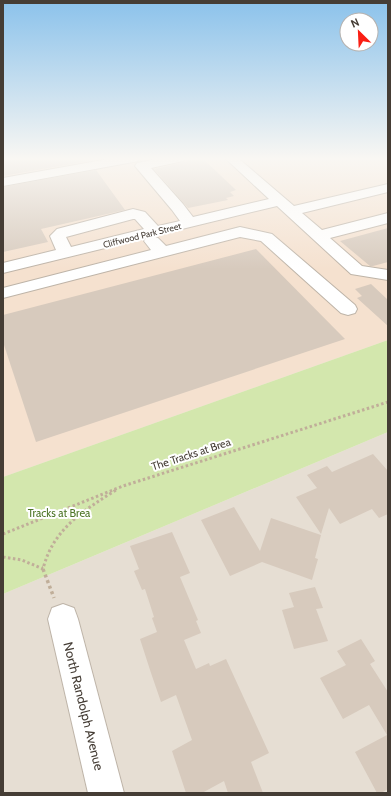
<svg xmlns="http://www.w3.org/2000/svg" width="391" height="796" font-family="Cabin,sans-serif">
<rect width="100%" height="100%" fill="#f2ede5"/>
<path fill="#e6ded3" d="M388,432v361h-385v-199z"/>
<path fill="#f5e1cf" d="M3,158h385v182l-385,137z"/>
<path fill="#d3e7ad" d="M388,340v92l-385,162v-117z"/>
<g fill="#d7cabd">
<path d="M3,158h83l3,3 -86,15z"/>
<path d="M202,158l34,32 -6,2 4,4 -8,2 2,2 -40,8 -34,-39z"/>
<path d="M96,170l29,40 -84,19 7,13 -45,10v-65z"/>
<path d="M388,228v34l-15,4h-3l-30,-25z"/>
<path d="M256,249l89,90 -309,103 -33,-100v-27z"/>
<path d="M371,284l17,16v26l-31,-28 5,-2 -7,-7z"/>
<path d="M373,454l15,17v43l-9,4 -7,-9 -32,15 -11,-16 -8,26 -25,-37 21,-9 -10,-13 20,-9 5,6z"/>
<path d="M234,507l26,44 11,-33 50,17 -6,23 3,1 -6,21 -50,-18 -32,14 -29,-56z"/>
<path d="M172,532l18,41 -10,4 18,43 -2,1 5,12 -17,7 12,29 13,-6 1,3 16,-7 43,94 -18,9 12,31h-35l-4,-12 -22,12h-16l-14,-42 20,-11 -16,-45 -15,7 -10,-29 -11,-34 17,-7 -5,-14 2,-1 -9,-28 -3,1 -8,-19 5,-2 -9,-23z"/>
<path d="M315,587l8,21 -7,1 12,32 -34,8 -12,-39 12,-3 -5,-14z"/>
<path d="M361,639l14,22 -5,3 18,28v97l-7,4h-4l-22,-41 32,-17 -18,-30 -26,14 -23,-41 26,-13 -9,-14z"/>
</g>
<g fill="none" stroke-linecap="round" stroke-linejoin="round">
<defs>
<g id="minor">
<path d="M114,158h25l-1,3 -5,1 -130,24v-8z"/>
<path d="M162,158h22l-1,3 -32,7 32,36 10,13 76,-18 -44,-41h13l56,48 94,-22v8l-86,21 20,17 66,-17v10l-58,15 32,28 26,4v10l-37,-6 -74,-68 -124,30 5,2 8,8 74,-19 32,7 83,71 2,4 -2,4 -7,2 -7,-2 -80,-72 -21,-4 -237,61v-10l148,-38 -7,-9 2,-3 -143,35v-10l53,-13 -6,-14 7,-7 76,-20 12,3 13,14 22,-5 -8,-11 -37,-44 2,-3zM133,219h2l9,10 -73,18 -5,-10z"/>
<path d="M63,604l11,4 4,11 46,174h-36l-40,-174 4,-11z"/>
</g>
</defs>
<use href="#minor" stroke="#beb4a8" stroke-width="2"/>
<g stroke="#c0ae99" stroke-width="3" stroke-dasharray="2.5 2.5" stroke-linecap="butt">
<path d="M3,534l120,-48 265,-84"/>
<path d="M3,557l19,3 21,9c10,-40 40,-58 73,-79"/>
</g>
<g stroke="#c0ae99" stroke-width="3.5" stroke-dasharray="3 3" stroke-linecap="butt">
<path d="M42,568h1"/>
<path d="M43,569l11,29"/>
</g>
<use href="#minor" fill="#fff" fill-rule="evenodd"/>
</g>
<linearGradient id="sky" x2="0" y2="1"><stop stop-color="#8bc2eb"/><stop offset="0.59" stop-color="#f9f7f3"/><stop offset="1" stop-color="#f9f7f3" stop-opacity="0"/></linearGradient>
<rect width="391" height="269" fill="url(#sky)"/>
<g text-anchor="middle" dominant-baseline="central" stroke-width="4" stroke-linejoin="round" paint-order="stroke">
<g font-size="9" fill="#453d35" stroke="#fff">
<text transform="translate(142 235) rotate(-14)">Cliffwood Park Street</text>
</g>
<g font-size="11" fill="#453d35" stroke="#fff">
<text transform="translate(191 454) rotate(-18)">The Tracks at Brea</text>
</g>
<g font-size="11" fill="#4e7628" stroke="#fff">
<text x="59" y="513">Tracks at Brea</text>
</g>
<g font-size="13" fill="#453d35" stroke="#fff">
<text transform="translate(84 706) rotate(76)">North Randolph Avenue</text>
</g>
</g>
<rect width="391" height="796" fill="none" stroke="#453d35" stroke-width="8"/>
<g transform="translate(359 32) rotate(336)"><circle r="19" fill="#ffffff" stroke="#b5b1ae"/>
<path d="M0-3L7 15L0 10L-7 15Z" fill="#fa1f14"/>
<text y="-6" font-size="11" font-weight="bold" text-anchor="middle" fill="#453d35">N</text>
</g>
</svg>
